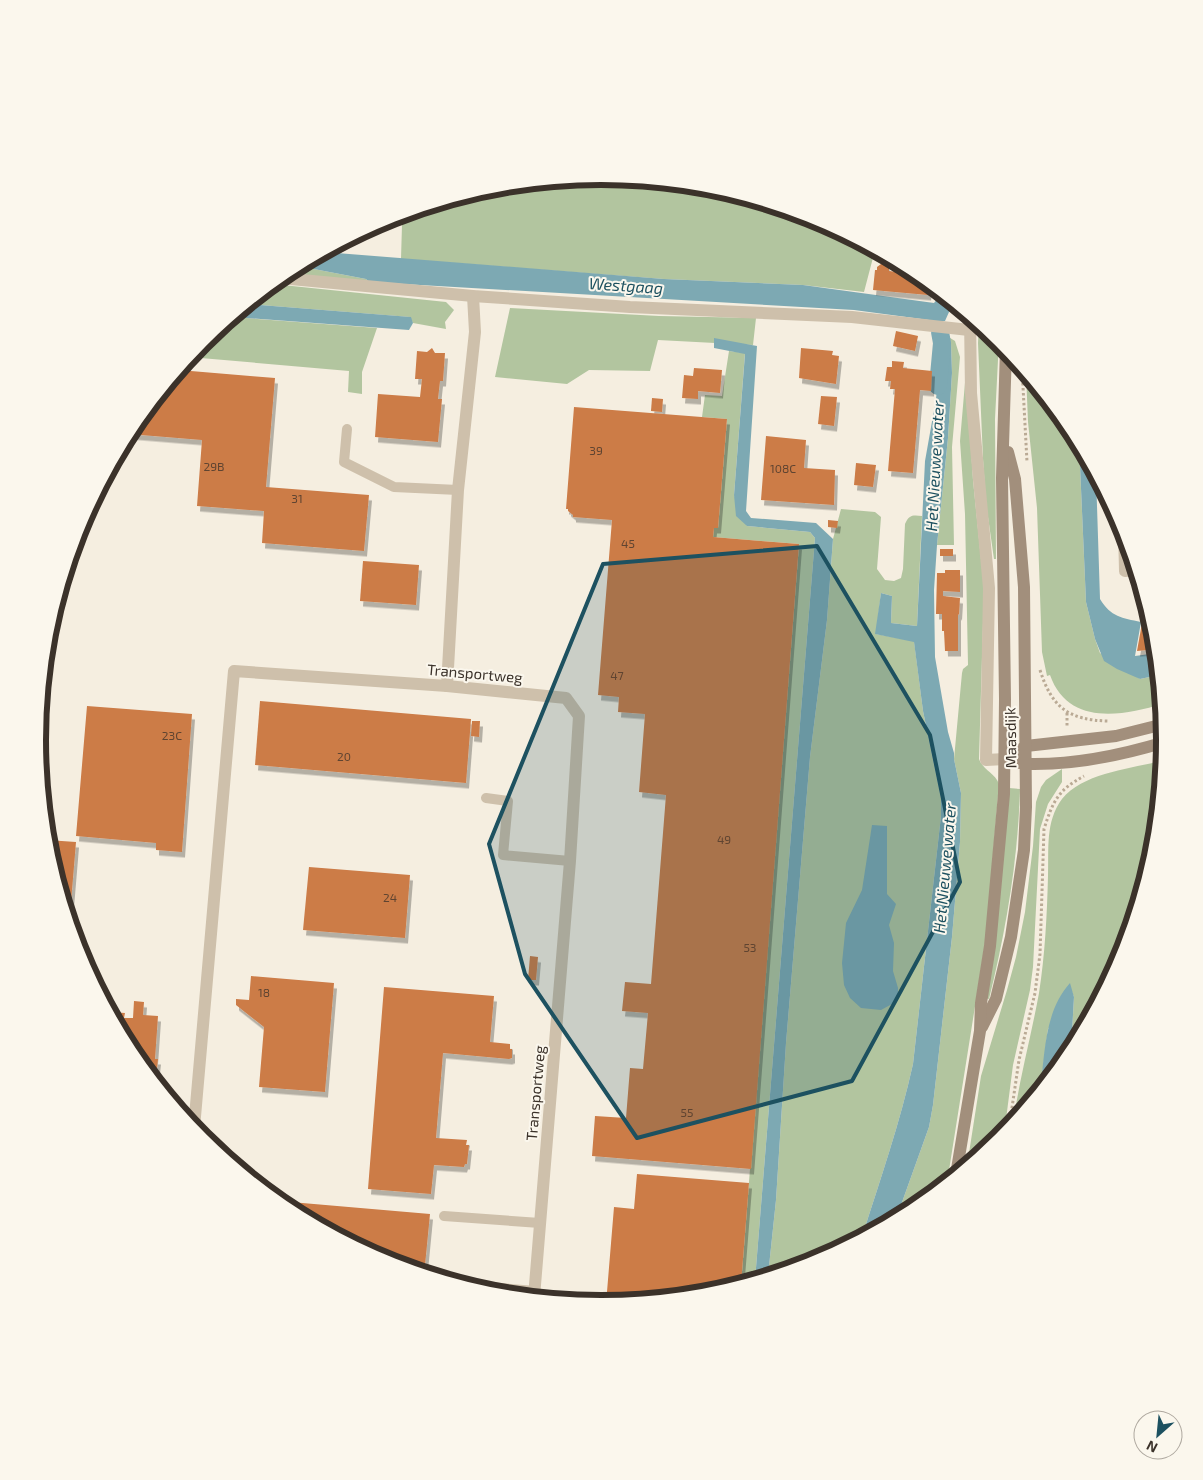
<svg xmlns="http://www.w3.org/2000/svg" width="1203" height="1480" font-family="'Exo 2',sans-serif">
<defs>
<filter id="shadow"><feDropShadow dx="3" dy="5.5" stdDeviation="0" flood-color="#0004"/></filter>
</defs>
<rect width="100%" height="100%" fill="#f5eee0"/>
<g fill="#b2c59f">
<path d="M602,176l110,11 106,32 57,31 -11,42 -61,-7 -139,-6 -263,-20 1,-34 -5,-9 95,-29z"/>
<path d="M298,266l68,13 3,3 -86,-7z"/>
<path d="M273,284l173,18 8,8 -9,12 1,7 -33,-6 -3,-6 -162,-13z"/>
<path d="M510,308l149,8 97,2 -3,27 -95,-5 -8,31 -61,-1 -22,14 -72,-7z"/>
<path d="M232,317l145,11 -15,44v22l-14,-2 1,-21 -160,-14 14,-16z"/>
<path d="M979,324l20,16 -4,79 1,140h-2l-8,-56 -3,-44 -5,-116z"/>
<path d="M947,336l8,5 5,16 -8,90 2,98h-17l11,-107 4,-65 -1,-30z"/>
<path d="M729,351l16,2 -11,142 13,31 63,6 5,6 -60,742 -14,4 58,-740 -86,-7 1,-9h4l9,-109 -25,-2 3,-22 17,1z"/>
<path d="M966,371l7,109 11,109 -5,170c4,11 16,14 20,25l-13,153 -39,246 -32,26 -19,10 33,-92 4,-22 19,-168 8,-95 1,-49 -7,-34 8,-86 1,-4 5,-4 -3,-151 -5,-73z"/>
<path d="M1026,373l45,54 8,16 7,159 9,37 5,14 40,26 19,-4 3,29c-40,12 -94,22 -112,-29l-3,1 -5,-24 -5,-144 -9,-86z"/>
<path d="M841,509l34,3 6,5 -4,52 8,11 9,1 7,-3 2,-9 2,-45c4,-9 7,-9 17,-8l-5,110 -26,-3 1,-27 -11,-3 -5,41 38,7 9,70 18,87v18l-28,248c-13,59 -33,116 -51,173l-45,24 -49,15 8,-76 10,-157 24,-286 17,-137 6,-81z"/>
<path d="M1164,760l-9,90 -33,106 -51,95 3,-54 -2,-5 -24,37 -8,62 -27,33c6,-44 18,-87 26,-131 6,-38 8,-78 9,-117 1,-27 -3,-54 14,-77 22,-27 70,-30 102,-39z"/>
<path d="M1062,769v13l-14,22 -8,25 -7,138 -3,23 -17,75 -9,70 -37,31 14,-90 26,-86 9,-33 9,-45 8,-66 3,-44 5,-15 5,-7z"/>
<path d="M1009,788l11,1c-2,71 -14,141 -31,210l-4,-1z"/>
</g>
<g fill="#7da9b3">
<path d="M324,252l340,27 139,6 131,18 8,-10 11,10 -8,18h-5l2,14 5,1 4,7 1,30 -4,65 -11,107 -3,45 1,67 13,75 6,21v6l7,34 -1,49 -8,95 -19,168 -4,22 -33,92 -34,18c18,-57 38,-114 51,-173l28,-248v-18l-18,-87 -9,-69 -39,-8 6,-41 11,3 -1,27 26,3 8,-165 11,-62 5,-51 -5,-7 -7,-21 -75,-10 -485,-28 -3,-3 -68,-13z"/>
<path d="M248,304l163,13 2,6 -4,7 -177,-13z"/>
<path d="M714,338l43,8 -11,165 5,7 65,5 17,16 -6,81 -17,137 -24,286 -10,157 -8,76 -13,4 60,-742 -5,-6 -63,-6 -11,-10 -2,-21 11,-141 -31,-6z"/>
<path d="M1079,443l17,32 4,124c11,18 22,19 41,23l-6,34 22,-3 2,22 -19,4 -23,-10 -13,-8 -9,-22 -9,-37z"/>
<path d="M872,825l15,1v68l9,10 -7,21 5,18 -1,28 5,17v9l-6,7 -11,6 -20,-2 -11,-10 -6,-13 -2,-22 4,-40 16,-33z"/>
<path d="M1070,983l4,14 -3,54 -31,40c5,-37 4,-79 30,-108z"/>
</g>
<g fill="none" stroke-linecap="round" stroke-linejoin="round">
<path stroke="#7da9b3" stroke-width="18" d="M938,386l4,-43 -2,-11"/>
</g>
<g fill="#cc7b47" filter="url(#shadow)">
<path d="M881,264h5l3,4v3l24,3 -1,4 14,2 4,3 -2,12 -55,-5 2,-20h2v-3z"/>
<path d="M896,331l22,5 -3,15 -22,-5z"/>
<path d="M432,348l3,5h10l-2,28h-3l-2,18h4l-4,43 -63,-5 3,-43 42,3 2,-18h-7l2,-28 10,1z"/>
<path d="M801,348l32,3 -1,4 7,1 -3,28 -37,-6z"/>
<path d="M892,361l12,1 -1,6 29,3 -1,20 -11,-1 -7,83 -25,-2 7,-82h-5l1,-8h-6l2,-14h5z"/>
<path d="M694,368l28,2 -2,23 -22,-2v8l-16,-1 2,-23 9,1z"/>
<path d="M179,370l96,8 -9,109 103,8 -5,56 -102,-8 2,-32 -67,-5 5,-66 -73,-6 4,-8z"/>
<path d="M821,396l16,1 -3,29 -16,-2z"/>
<path d="M652,398l11,1 -1,13 -11,-1z"/>
<path d="M574,407l153,12 -9,109h-4l-1,9 86,7 -48,625 -159,-13 3,-40 31,2 4,-50 13,1 5,-56 -26,-2 3,-29 26,2 15,-189 -27,-3 6,-78 -27,-2 1,-15 -21,-2 14,-175 -39,-3v-2l-5,-4v-2h-2z"/>
<path d="M766,436l40,4 -2,28 31,2 -1,35 -73,-5z"/>
<path d="M856,463l20,2 -3,22 -19,-2z"/>
<path d="M828,520l10,1 -1,7 -9,-1z"/>
<rect x="940" y="549" width="13" height="7"/>
<path d="M363,561l56,4 -3,40 -56,-4z"/>
<path d="M945,570h15v22l-17,-1v5l17,2 -1,17 -1,-1v37h-13l-1,-20h-2v-17h-6l1,-41h8z"/>
<path d="M1146,601l9,29 2,19 -20,2z"/>
<path d="M260,701l211,18 -5,64 -211,-18z"/>
<path d="M87,706l105,8 -10,138 -26,-2v-7l-80,-7z"/>
<path d="M472,721h8l-1,16 -8,-1z"/>
<path d="M47,840l29,2 -6,72h-2l-20,-64z"/>
<path d="M309,867l101,8 -5,63 -102,-8z"/>
<path d="M530,956l8,1 -2,23h-8z"/>
<path d="M251,976l83,7 -9,109 -66,-5 5,-60 -28,-22v-6l13,1z"/>
<path d="M384,987l110,9 -4,46 20,2v5h2v9l-3,1 -66,-6 -7,85 31,2 -1,5h3l-2,19h-2l-1,3 -30,-2 -3,29 -63,-5z"/>
<path d="M134,1001l10,1 -1,13 15,1 -3,43h3l-1,9 -13,-1 -12,-14 -21,-41 14,1 -1,5h9z"/>
<path d="M637,1174l112,9 -8,101 -30,9 -105,11 8,-97 20,2z"/>
<path d="M279,1201l151,13 -5,51 -40,-4 -97,-52z"/>
</g>
<g fill="none" stroke-linecap="round" stroke-linejoin="round">
<g stroke="#baaa95" stroke-width="3" stroke-dasharray="2.5 2.5" stroke-linecap="butt">
<path d="M1022,368l5,94"/>
<path d="M1040,670c12,38 29,50 68,51"/>
<path d="M1067,713v14"/>
<path d="M1009,1128l10,-68 16,-67 5,-39 4,-125c9,-28 14,-39 40,-53"/>
</g>
<g stroke="#cec0ab" stroke-width="10">
<path d="M347,429l-3,33 50,25 64,3"/>
<path d="M486,798l22,3 -5,54 67,6"/>
<path d="M444,1216l96,7"/>
<path d="M465,1285l70,6"/>
</g>
<g stroke="#cec0ab" stroke-width="12">
<path d="M280,278l193,18 157,11 222,10 117,13"/>
<path d="M970,316l1,77 18,195 -3,172 19,-1"/>
<path d="M1124,529l1,42 11,-1"/>
<path d="M447,686l11,-196 17,-158 -2,-36"/>
<path d="M194,1128l40,-457 213,15 119,12 13,18 -9,145 -36,436"/>
</g>
<g stroke="#a28f7c" stroke-width="12">
<path d="M1005,759l21,-13 90,-10 48,-12"/>
<path d="M1005,759c8,2 16,5 23,5 45,1 94,-9 137,-22"/>
<path d="M982,1027l14,-28 15,-62 13,-87 2,-43 -2,-220 -9,-108 -7,-27"/>
<path d="M956,1175l24,-144 1,-28 9,-57 14,-152 1,-95 -3,-221 4,-129"/>
</g>
</g>
<path fill="#1d5160" fill-opacity="0.2" stroke="#1d5160" stroke-width="4" stroke-linejoin="round" d="M817,546l113,189 30,147 -108,199 -215,57 -112,-164 -36,-130 114,-280z"/>
<g text-anchor="middle" dominant-baseline="central" stroke-width="4" stroke-linejoin="round" paint-order="stroke">
<g font-size="12" fill="#5f4431">
<text x="596" y="450">39</text>
<text x="214" y="466">29B</text>
<text x="783" y="468">108C</text>
<text x="297" y="498">31</text>
<text x="628" y="543">45</text>
<text x="617" y="675">47</text>
<text x="172" y="735">23C</text>
<text x="344" y="756">20</text>
<text x="724" y="839">49</text>
<text x="390" y="897">24</text>
<text x="750" y="947">53</text>
<text x="264" y="992">18</text>
<text x="687" y="1112">55</text>
</g>
<g font-size="15" fill="#3b322a" stroke="#fbf7ed">
<text transform="translate(475 673) rotate(5)">Transportweg</text>
<text transform="translate(1010 738) rotate(-91)">Maasdijk</text>
<text transform="translate(535 1093) rotate(-85)">Transportweg</text>
</g>
<g font-size="16" font-style="italic" fill="#1d5160" stroke="#fbf7ed">
<text transform="translate(626 285) rotate(4)">Westgaag</text>
<text transform="translate(934 466) rotate(-87)">Het Nieuwe water</text>
<text transform="translate(944 868) rotate(-85)">Het Nieuwe water</text>
</g>
</g>
<path d="M0 0H1203V1480H0ZM46 740a555 555 0 1 1 1110 0a555 555 0 1 1-1110 0Z" fill="#fbf7ed" fill-rule="evenodd"/>
<path fill="none" stroke="#3b322a" stroke-width="6" d="M46 740a555 555 0 1 1 1110 0a555 555 0 1 1-1110 0Z"/>
<g transform="translate(1158 1435) rotate(207)"><circle r="24" fill="#fbf7ed" stroke="#aea89f"/>
<path d="M0-4L9 19L0 12L-9 19Z" fill="#1d5160"/>
<text y="-8" font-size="14" font-weight="bold" text-anchor="middle" fill="#3b322a">N</text>
</g>
</svg>
